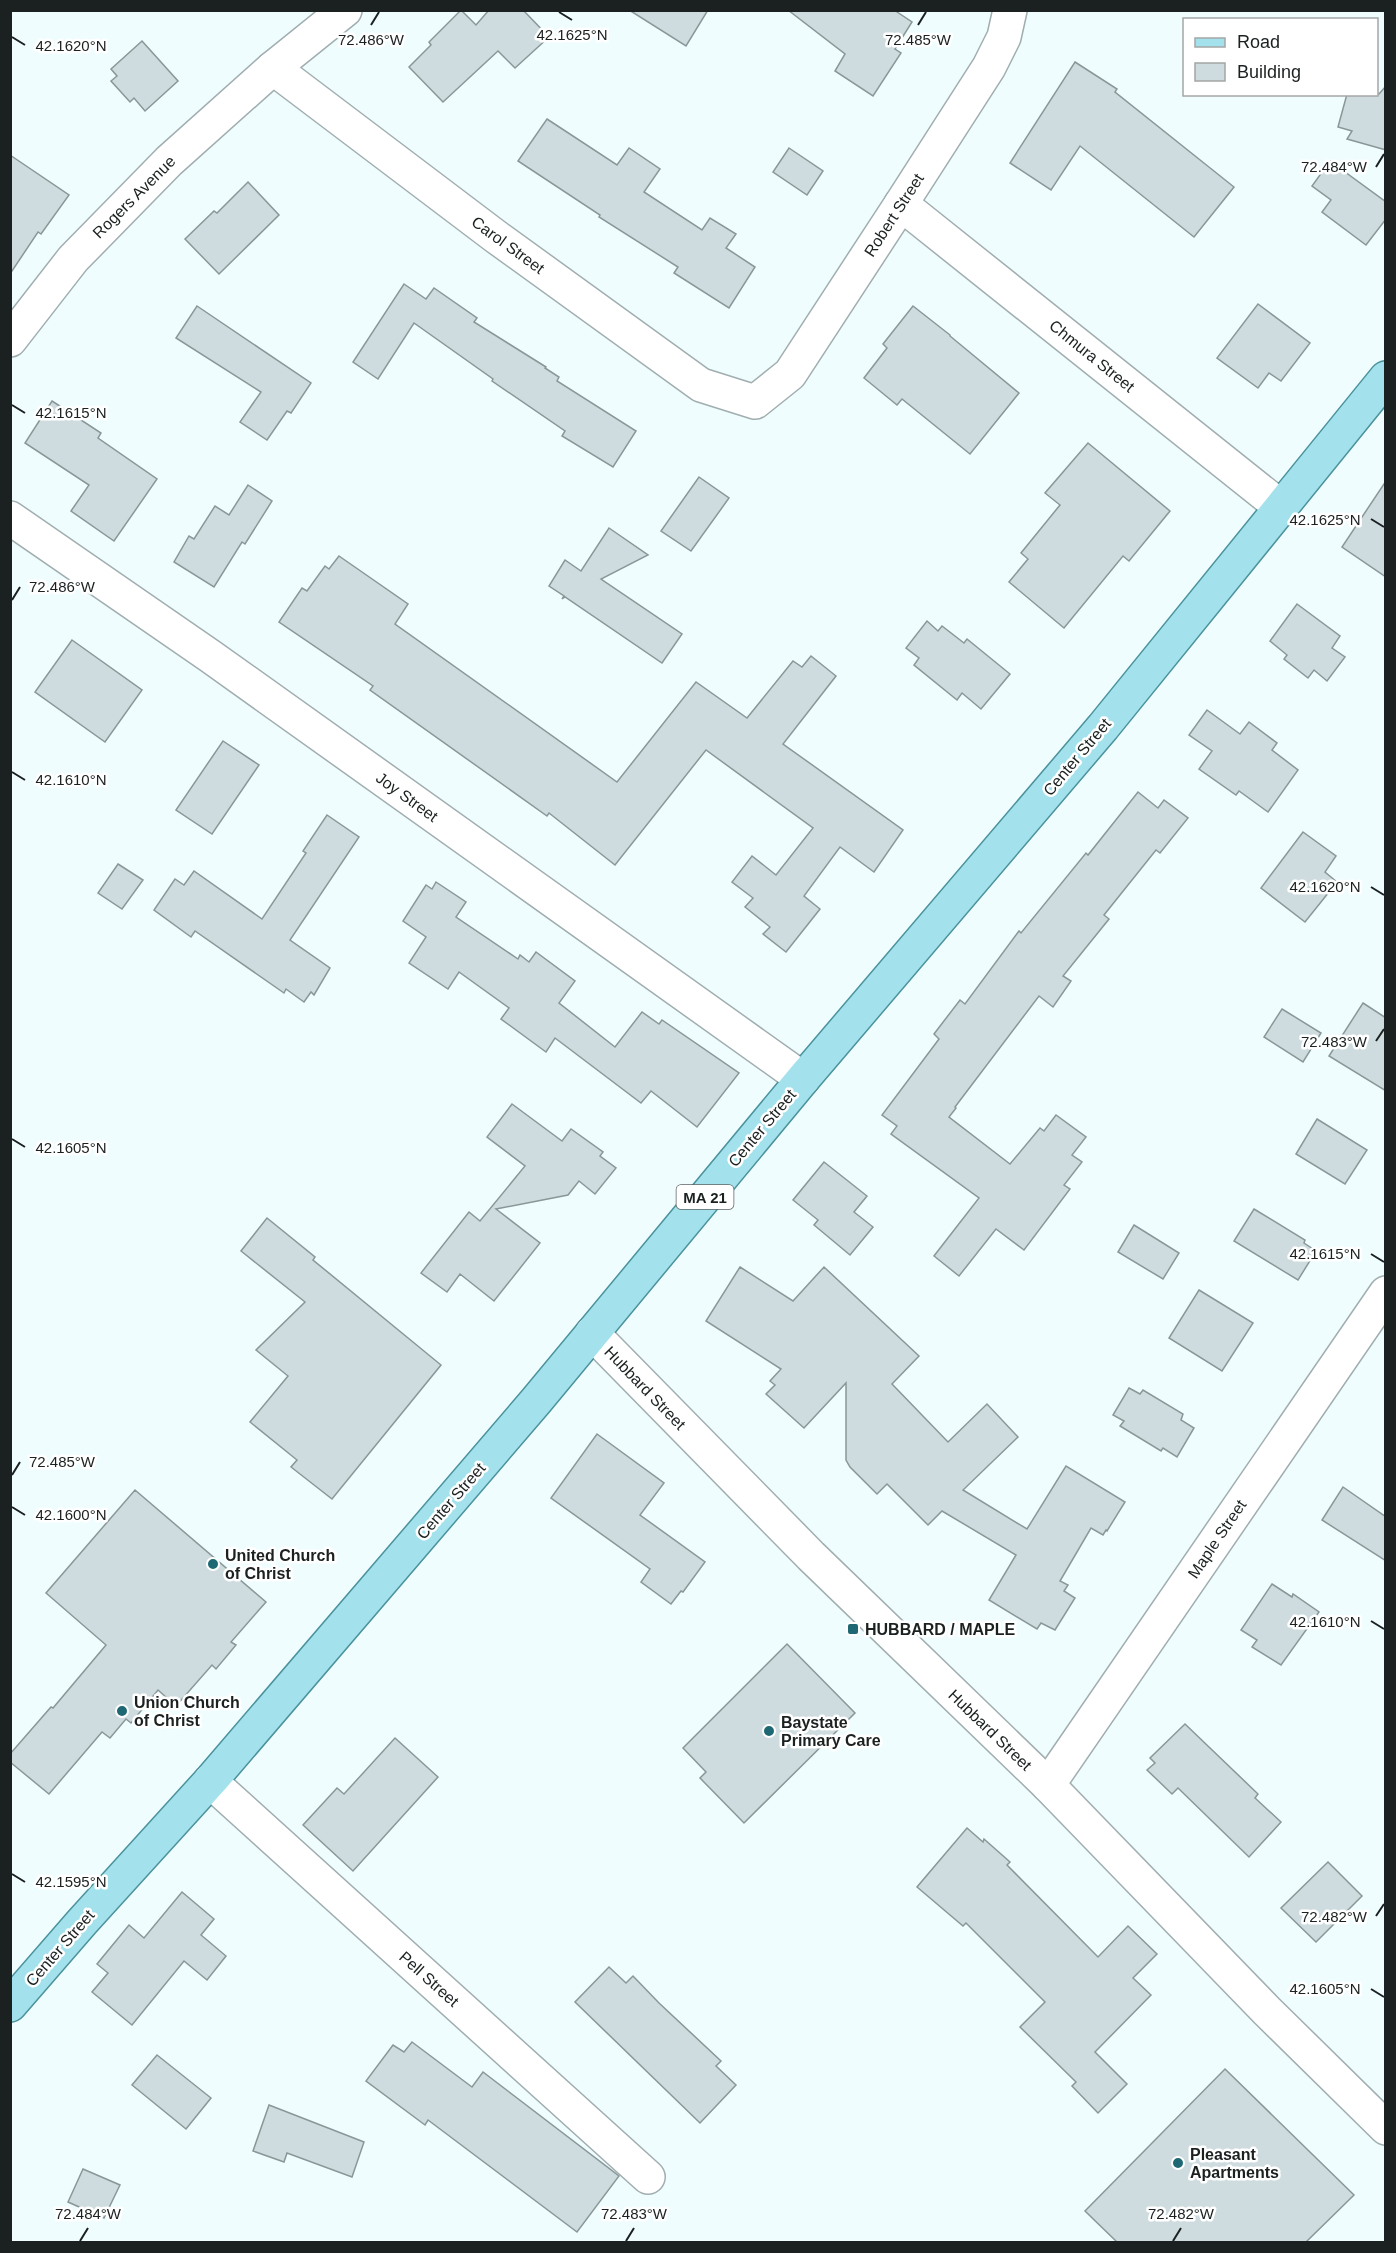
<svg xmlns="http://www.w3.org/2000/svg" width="1396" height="2253" font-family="Arial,sans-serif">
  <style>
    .building { fill: #cfdcdf; stroke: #8a9799; stroke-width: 1.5 }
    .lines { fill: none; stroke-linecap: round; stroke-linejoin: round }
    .minor-casing { stroke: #a1aeb0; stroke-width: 36 }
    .primary-casing { stroke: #4b929c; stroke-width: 36 }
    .minor { stroke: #fff; stroke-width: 33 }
    .primary { stroke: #a3e2ec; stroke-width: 33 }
    .ticks { fill: none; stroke: #1b2021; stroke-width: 2 }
    .poi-dot { fill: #1d6872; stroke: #fff; stroke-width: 2 }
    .labels { text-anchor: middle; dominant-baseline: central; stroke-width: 5; stroke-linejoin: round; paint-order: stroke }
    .shield { fill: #fff; stroke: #5f6364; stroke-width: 1.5 }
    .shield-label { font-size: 15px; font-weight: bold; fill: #1b2021 }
    .street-label { font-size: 16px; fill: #1b2021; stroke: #fff }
    .poi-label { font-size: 16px; font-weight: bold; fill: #1b2021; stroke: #fff; text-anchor: start }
    .ticks-label { font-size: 15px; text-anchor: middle; fill: #1b2021; stroke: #fff; stroke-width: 5; stroke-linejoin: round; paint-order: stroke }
  </style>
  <rect width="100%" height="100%" fill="#effdff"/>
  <!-- building -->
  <g class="building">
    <polygon points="461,10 476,25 489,10 523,10 549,37 515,68 498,51 443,102 409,67 431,45 429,42"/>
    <polygon points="629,10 708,10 686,46"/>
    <polygon points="788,10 894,10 912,22 895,49 901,53 873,96 835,71 845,54"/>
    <polygon points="142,41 178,81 145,111 134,98 130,102 111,81 117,76 111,69"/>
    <polygon points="1075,62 1117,89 1115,92 1234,187 1194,237 1080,146 1051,190 1010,163"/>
    <polygon points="1386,86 1386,150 1347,139 1352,131 1338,127 1347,94 1379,94"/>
    <polygon points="547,119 617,165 629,148 660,169 644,192 702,230 710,218 736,234 726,248 755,267 729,308 674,273 678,267 599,217 600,215 518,161"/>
    <polygon points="789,148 823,171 807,195 773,172"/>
    <polygon points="10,155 69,195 41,234 38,232 10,274"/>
    <polygon points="1330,161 1386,202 1386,219 1366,245 1322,212 1331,200 1312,186"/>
    <polygon points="248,182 279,215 219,274 185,239 214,211 217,213"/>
    <polygon points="404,284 426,299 434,288 477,318 474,322 546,367 545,368 559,377 557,381 636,431 613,467 562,436 565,431 492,381 493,379 414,323 378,379 353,362"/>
    <polygon points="1258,304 1310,343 1281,381 1269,373 1258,388 1217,358"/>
    <polygon points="197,306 311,383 291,413 287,411 267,440 240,422 261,392 176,338"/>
    <polygon points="913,306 950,335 950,336 1019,393 970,454 902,399 897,405 864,378 887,348 883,344"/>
    <polygon points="52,401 101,433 98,438 157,479 114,541 71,511 89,485 25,443"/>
    <polygon points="1088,443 1170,511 1129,561 1123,556 1064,628 1009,582 1028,559 1021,553 1060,505 1045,493"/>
    <polygon points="699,477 729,498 691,551 661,531"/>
    <polygon points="1386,481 1386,577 1342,547"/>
    <polygon points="248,485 272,501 245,544 242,542 214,587 174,562 189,536 194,539 215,506 229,515"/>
    <polygon points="609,528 648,555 601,579 682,634 662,663 565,597 562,599 564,596 549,586 565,560 581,571"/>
    <polygon points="339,556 408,604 395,624 617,782 696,682 747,718 793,661 802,667 811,656 836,676 783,744 903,830 874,872 840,847 804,896 820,909 786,952 763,934 770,927 745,907 753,898 732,882 752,856 776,875 813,828 706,750 615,865 549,813 547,816 370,690 373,686 279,622 302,588 307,591 325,566 329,569"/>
    <polygon points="1297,604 1340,636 1332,648 1345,657 1327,681 1314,670 1308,678 1284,659 1287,655 1270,641"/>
    <polygon points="927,621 938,631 942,626 964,643 967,639 1010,674 981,709 962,693 957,700 914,665 919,658 906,648"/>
    <polygon points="72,640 142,690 105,742 35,692"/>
    <polygon points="1207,710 1240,734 1249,722 1277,743 1272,750 1298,770 1268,812 1239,791 1236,795 1199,769 1212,751 1189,735"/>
    <polygon points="223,741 259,765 212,834 176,810"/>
    <polygon points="1138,792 1158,808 1164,800 1188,818 1160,853 1156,850 1104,915 1109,919 1063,976 1071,981 1053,1007 1039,996 955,1107 956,1108 949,1117 1010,1164 1040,1128 1044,1131 1056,1115 1086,1137 1072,1155 1082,1162 1064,1185 1070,1189 1024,1250 996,1229 959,1276 934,1256 979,1198 891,1134 897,1126 882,1115 939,1039 934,1034 960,1000 965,1004 1019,931 1021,933 1086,853 1088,855"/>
    <polygon points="327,815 359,837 290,940 330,968 314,995 311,992 304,1002 286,989 284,993 195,931 191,937 154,910 175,879 184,885 194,871 262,919 306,853 303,851"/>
    <polygon points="1303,832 1336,856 1325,872 1337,882 1305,922 1261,888"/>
    <polygon points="118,864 143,880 122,909 98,893"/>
    <polygon points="436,882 466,902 456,917 518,959 520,955 529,962 536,952 575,981 559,1003 615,1047 642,1012 659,1024 662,1020 739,1073 697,1127 651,1091 641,1103 555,1038 546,1052 501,1019 509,1008 459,972 448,989 409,963 426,937 403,921 426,885 432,889"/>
    <polygon points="1363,1003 1386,1018 1386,1091 1329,1056"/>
    <polygon points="1282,1009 1321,1033 1303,1062 1264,1037"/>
    <polygon points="512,1104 562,1141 571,1129 603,1152 600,1156 616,1168 595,1194 579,1181 568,1195 496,1209 540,1243 494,1301 460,1274 447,1292 421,1273 469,1212 480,1221 525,1166 487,1137"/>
    <polygon points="1317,1119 1367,1150 1345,1184 1296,1154"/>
    <polygon points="824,1162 867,1196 854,1212 873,1227 850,1255 814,1225 818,1220 793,1200"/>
    <polygon points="1254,1209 1305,1240 1304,1243 1316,1251 1298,1280 1234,1241"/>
    <polygon points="267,1218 315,1257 313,1260 441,1365 332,1499 291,1467 297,1460 250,1422 288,1376 256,1350 305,1302 241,1251"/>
    <polygon points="1134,1225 1179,1253 1163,1279 1118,1252"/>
    <polygon points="740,1267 793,1301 824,1267 919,1356 892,1384 948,1442 987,1404 1018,1437 963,1490 1027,1529 1066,1466 1125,1502 1107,1531 1106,1530 1103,1535 1091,1528 1060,1581 1068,1585 1064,1591 1075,1598 1055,1630 1041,1623 1037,1629 989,1600 1016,1555 942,1511 928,1525 887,1484 877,1494 850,1467 846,1460 846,1383 804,1428 766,1394 775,1385 770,1381 781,1369 706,1321"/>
    <polygon points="1199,1290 1253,1323 1222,1371 1169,1338"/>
    <polygon points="1129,1388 1140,1394 1143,1390 1183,1414 1181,1420 1194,1428 1177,1457 1163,1448 1161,1451 1120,1426 1124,1421 1113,1415"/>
    <polygon points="597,1434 664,1483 640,1515 705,1562 683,1592 681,1591 671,1604 641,1582 650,1569 551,1498"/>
    <polygon points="1343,1487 1386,1517 1386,1561 1322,1520"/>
    <polygon points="135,1490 266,1602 231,1642 236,1645 216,1669 212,1665 176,1706 158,1690 131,1723 126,1719 110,1738 102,1732 49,1794 10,1762 10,1754 51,1707 53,1708 106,1645 46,1593"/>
    <polygon points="1272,1584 1292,1597 1293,1594 1319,1612 1281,1665 1252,1647 1257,1640 1241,1630"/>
    <polygon points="787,1644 855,1713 744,1823 700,1778 706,1772 683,1748"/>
    <polygon points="1185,1724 1258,1794 1255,1798 1281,1822 1249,1857 1178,1788 1172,1794 1147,1770 1155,1763 1150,1758"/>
    <polygon points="395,1738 438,1777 353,1871 303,1825 337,1788 344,1794"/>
    <polygon points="967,1828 983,1842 984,1839 1010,1862 1007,1865 1098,1957 1128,1926 1157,1954 1133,1978 1151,1995 1095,2052 1127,2084 1098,2113 1072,2086 1076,2082 1020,2027 1045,2002 966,1923 963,1926 917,1887"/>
    <polygon points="1328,1862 1362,1896 1316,1942 1281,1908"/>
    <polygon points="182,1892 214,1919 201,1935 226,1956 207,1980 184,1961 132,2025 92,1992 108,1973 97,1964 129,1925 144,1938"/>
    <polygon points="609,1967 626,1983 633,1976 659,2003 721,2061 716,2066 736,2085 700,2123 575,2002"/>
    <polygon points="412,2042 472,2087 483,2072 619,2176 577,2232 428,2120 425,2125 366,2081 393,2045 404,2052"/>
    <polygon points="157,2055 211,2098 186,2129 132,2085"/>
    <polygon points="1225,2069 1354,2195 1306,2242 1117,2242 1085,2211"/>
    <polygon points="269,2105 364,2142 352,2177 287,2153 284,2162 253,2151"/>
    <polygon points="83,2169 120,2185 104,2218 68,2202"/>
  </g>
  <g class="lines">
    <!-- minor casing -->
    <g class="minor-casing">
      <g id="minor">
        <polyline points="273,68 495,236 701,385 755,402 790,374 901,204 989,67 1004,37 1010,10"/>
        <polyline points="901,204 1282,508"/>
        <polyline points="10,340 73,259 169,161 273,68 345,10"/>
        <polyline points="10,518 210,656 803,1079"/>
        <polyline points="592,1333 811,1556 1048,1785 1267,2011 1386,2128"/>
        <polyline points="210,1781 648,2177"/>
        <polyline points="1048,1785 1386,1293"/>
      </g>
    </g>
    <!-- primary casing -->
    <g class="primary-casing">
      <polyline id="primary" points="10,2005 82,1922 212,1779 536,1401 803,1079 1103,727 1386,378"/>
    </g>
    <!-- minor -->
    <use href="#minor" class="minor"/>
    <!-- primary -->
    <use href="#primary" class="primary"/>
  </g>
  <!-- ticks -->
  <path class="ticks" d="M559,12l13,8M371,25l8,-13M918,25l8,-13M12,37l13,8M1376,167l8,-13M12,405l13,8M1371,519l13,8M12,600l8,-13M12,772l13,8M1371,887l13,8M1376,1041l8,-12M12,1139l13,8M1371,1254l13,8M12,1475l8,-13M12,1507l13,8M1371,1621l13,8M12,1874l13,8M1376,1916l8,-12M1371,1989l13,8M80,2241l8,-13M626,2241l8,-13M1173,2241l8,-13"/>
  <!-- markers -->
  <g class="poi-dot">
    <circle cx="213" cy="1564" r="6"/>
    <rect x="847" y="1623" width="12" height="12" rx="3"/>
    <circle cx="122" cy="1711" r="6"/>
    <circle cx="769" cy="1731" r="6"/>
    <circle cx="1178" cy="2163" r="6"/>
  </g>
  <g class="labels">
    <!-- shield labels -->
    <rect class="shield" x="676.5" y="1185" width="57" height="24" rx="4.5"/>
    <g class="shield-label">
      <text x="705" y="1197">MA 21</text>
    </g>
    <!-- street labels -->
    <g class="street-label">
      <text transform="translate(134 197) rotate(-45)">Rogers Avenue</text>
      <text transform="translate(894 215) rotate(-57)">Robert Street</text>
      <text transform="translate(508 245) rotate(36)">Carol Street</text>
      <text transform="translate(1092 356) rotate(39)">Chmura Street</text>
      <text transform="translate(1077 757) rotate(-50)">Center Street</text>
      <text transform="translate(407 797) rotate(36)">Joy Street</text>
      <text transform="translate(762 1128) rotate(-50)">Center Street</text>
      <text transform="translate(645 1388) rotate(46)">Hubbard Street</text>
      <text transform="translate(451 1501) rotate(-49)">Center Street</text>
      <text transform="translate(1217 1539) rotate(-56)">Maple Street</text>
      <text transform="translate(990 1730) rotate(44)">Hubbard Street</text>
      <text transform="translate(60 1948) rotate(-49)">Center Street</text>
      <text transform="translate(429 1979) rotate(42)">Pell Street</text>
    </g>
    <!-- poi labels -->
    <g class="poi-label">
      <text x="225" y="1555">United Church<tspan x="225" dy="18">of Christ</tspan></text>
      <text x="865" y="1629">HUBBARD / MAPLE</text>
      <text x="134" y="1702">Union Church<tspan x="134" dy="18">of Christ</tspan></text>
      <text x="781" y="1722">Baystate<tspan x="781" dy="18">Primary Care</tspan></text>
      <text x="1190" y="2154">Pleasant<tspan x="1190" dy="18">Apartments</tspan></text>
    </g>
  </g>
  <g class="ticks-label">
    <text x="572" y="40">42.1625°N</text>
    <text x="371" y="45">72.486°W</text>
    <text x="918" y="45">72.485°W</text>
    <text x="71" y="51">42.1620°N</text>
    <text x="1334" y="172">72.484°W</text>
    <text x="71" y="418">42.1615°N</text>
    <text x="1325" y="525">42.1625°N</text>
    <text x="62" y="592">72.486°W</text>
    <text x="71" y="785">42.1610°N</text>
    <text x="1325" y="892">42.1620°N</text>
    <text x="1334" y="1047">72.483°W</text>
    <text x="71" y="1153">42.1605°N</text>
    <text x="1325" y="1259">42.1615°N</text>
    <text x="62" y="1467">72.485°W</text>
    <text x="71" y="1520">42.1600°N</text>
    <text x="1325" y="1627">42.1610°N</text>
    <text x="71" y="1887">42.1595°N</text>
    <text x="1334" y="1922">72.482°W</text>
    <text x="1325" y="1994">42.1605°N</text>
    <text x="88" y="2219">72.484°W</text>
    <text x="634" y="2219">72.483°W</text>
    <text x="1181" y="2219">72.482°W</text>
  </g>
  <!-- border -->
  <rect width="1396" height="2253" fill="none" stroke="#1b2021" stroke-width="24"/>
  <!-- legend -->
  <rect x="1183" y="18" width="195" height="78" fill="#ffffff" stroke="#a4a6a6" stroke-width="1.5"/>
  <rect x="1195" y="38" width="30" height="9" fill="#a3e2ec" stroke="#a4a6a6" stroke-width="1.5"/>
  <text x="1237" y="48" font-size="18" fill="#1b2021">Road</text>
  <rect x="1195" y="63" width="30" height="18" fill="#cfdcdf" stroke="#a4a6a6" stroke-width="1.5"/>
  <text x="1237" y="78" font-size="18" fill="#1b2021">Building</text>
</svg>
